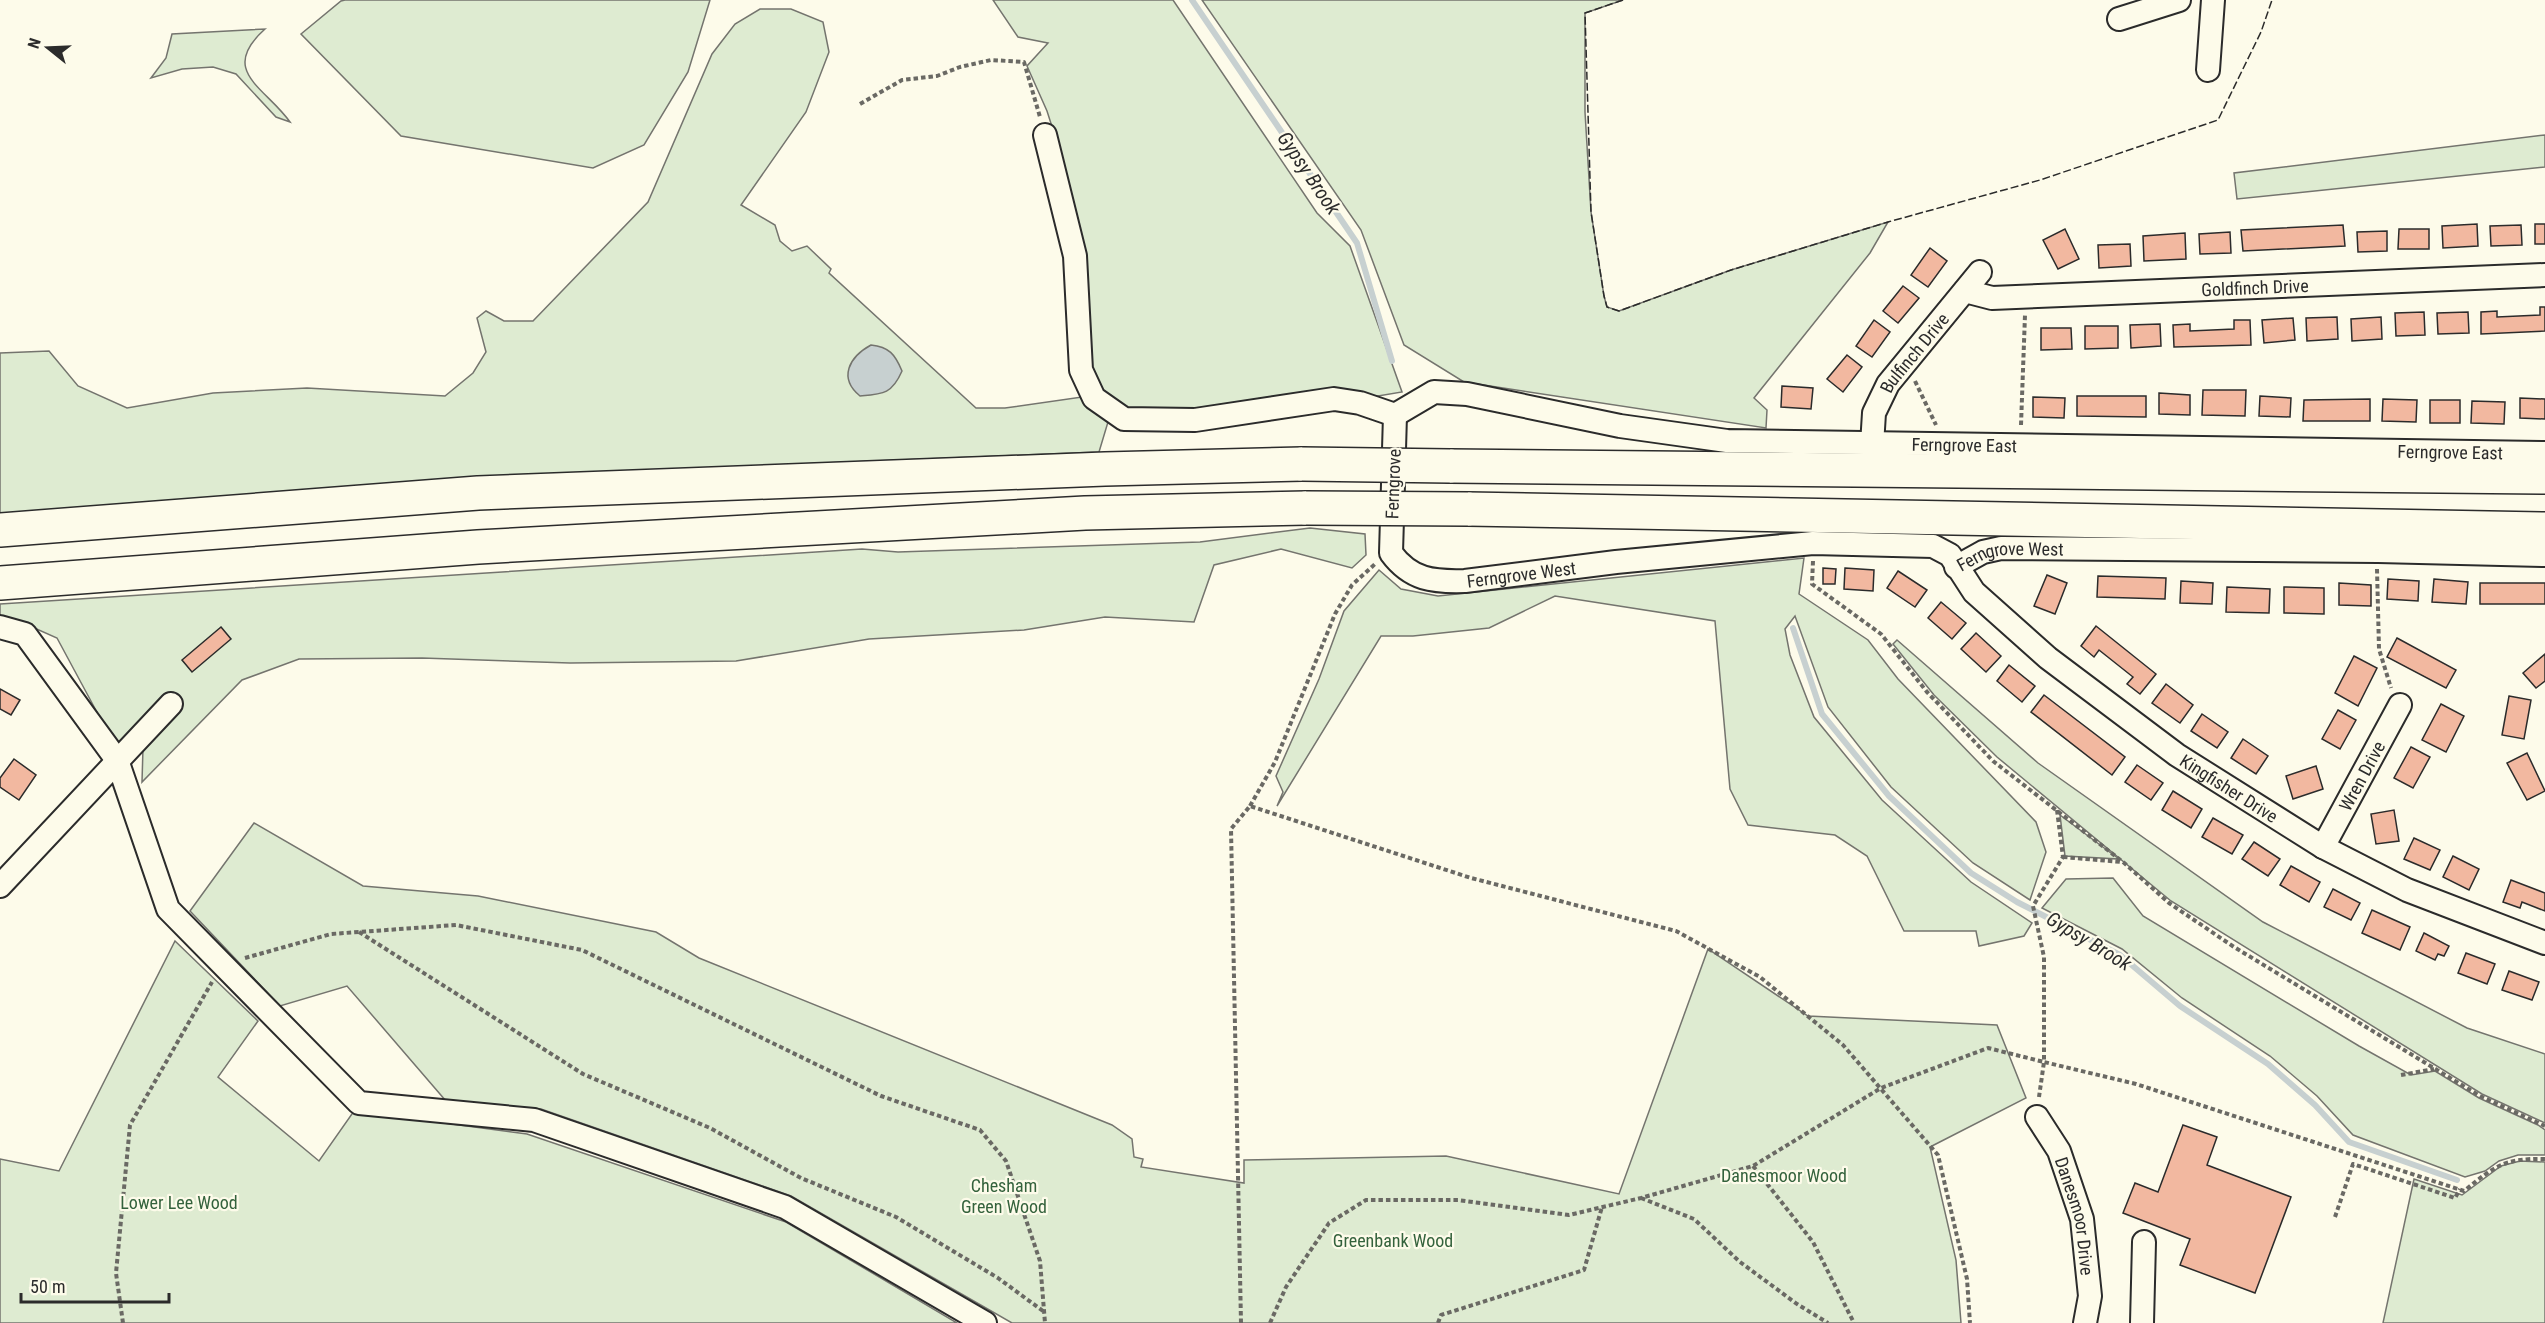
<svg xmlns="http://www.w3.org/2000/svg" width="2545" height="1323" font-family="'Roboto Condensed',sans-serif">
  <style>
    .green { fill: #deebd1; stroke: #74746e; stroke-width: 1.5 }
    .water { fill: #c7d0d0; stroke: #74746e; stroke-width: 1.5 }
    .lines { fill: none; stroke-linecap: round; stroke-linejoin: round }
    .stream { stroke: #c7d0d0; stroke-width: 6 }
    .building { fill: #f2b8a0; stroke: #2b2b2b; stroke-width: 1.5 }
    .minor-casing { stroke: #2b2b2b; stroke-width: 26 }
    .highway-casing { stroke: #2b2b2b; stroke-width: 36 }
    .path { stroke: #6a6964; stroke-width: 4; stroke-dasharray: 4.5 3; stroke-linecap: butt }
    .minor { stroke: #fdfbea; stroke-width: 22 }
    .highway { stroke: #fdfbea; stroke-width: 33 }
    .highway-bridge-casing { stroke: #2b2b2b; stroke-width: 36; stroke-linecap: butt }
    .highway-bridge { stroke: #fdfbea; stroke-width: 33 }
    .fence { stroke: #2b2b2b; stroke-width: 1.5; stroke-dasharray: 8 3; stroke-linecap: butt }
    .labels { text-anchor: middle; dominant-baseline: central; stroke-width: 4.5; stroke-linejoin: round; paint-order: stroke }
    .street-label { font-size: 18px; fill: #2b2b2b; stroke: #fdfbea }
    .park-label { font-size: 18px; fill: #34623c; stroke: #fdfbea }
    .water-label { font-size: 20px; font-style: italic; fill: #2b2b2b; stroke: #fdfbea }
  </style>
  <rect width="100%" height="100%" fill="#fdfbea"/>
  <!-- green -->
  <g class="green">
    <polygon points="345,0 710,0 688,72 644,145 593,168 401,136 301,34 341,1"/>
    <polygon points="993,0 1173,0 1317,213 1350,246 1402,392 1366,398 1131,412 1098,390 1090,357 1061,155 1047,111 1027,66 1048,43 1018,37"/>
    <polygon points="1202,0 1623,0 1585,13 1585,112 1591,212 1604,296 1607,307 1619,311 1731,270 1888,222 1870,253 1754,398 1767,410 1766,428 1464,382 1404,345 1361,230"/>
    <polygon points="760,9 791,9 823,22 829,52 806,112 741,205 775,225 780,241 792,251 807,246 831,269 829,273 976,408 1005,408 1082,397 1108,422 1099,452 604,472 0,514 0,353 49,351 78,386 127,408 213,393 307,388 445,396 473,373 486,352 477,318 486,311 504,321 533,321 648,202 712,54 735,24"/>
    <path d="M265,29c-47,42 0,58 25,93l-14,-5 -40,-43 -23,-7 -31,2 -31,9 15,-20 6,-24z"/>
    <polygon points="2545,135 2545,167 2237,199 2234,173"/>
    <polygon points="1310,528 1365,534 1366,555 1352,568 1281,549 1214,565 1194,622 1105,617 1024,630 869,639 736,661 570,663 422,658 299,659 242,680 142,782 143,748 122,746 113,742 57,638 21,622 0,620 0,604 862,549 898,552 1200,542"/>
    <polygon points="1804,558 1799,594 1868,640 1898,679 2036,822 2046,852 2030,900 1973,863 1891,787 1828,707 1795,616 1785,629 1790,655 1814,717 1882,800 1971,882 2032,923 2024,936 1979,946 1976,931 1904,931 1867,856 1835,835 1748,825 1730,789 1715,621 1555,596 1489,628 1413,636 1381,636 1277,806 1283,792 1276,776 1319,679 1344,611 1379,570 1401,589 1438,596"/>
    <polygon points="1897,640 2038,763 2263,922 2467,1028 2545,1054 2545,1123 2482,1094 2171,901 1997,757 1934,695 1893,644"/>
    <polygon points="2060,815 2119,859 2065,856"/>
    <polygon points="254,823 363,886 478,896 656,932 699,958 1112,1125 1132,1139 1134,1157 1143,1159 1141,1167 1244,1183 1244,1160 1446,1156 1619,1194 1708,949 1808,1016 1997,1025 2026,1098 1930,1147 1956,1260 1961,1323 1012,1323 791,1196 541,1109 446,1101 347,986 280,1006 190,911"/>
    <polygon points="2113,878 2143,916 2359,1046 2411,1075 2435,1071 2479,1098 2538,1125 2545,1130 2545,1155 2518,1155 2499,1161 2485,1171 2465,1177 2353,1135 2317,1096 2270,1056 2182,998 2122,949 2042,908 2066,879"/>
    <polygon points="175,941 258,1021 218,1077 319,1161 354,1111 527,1134 786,1222 957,1323 0,1323 0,1159 59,1171"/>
    <polygon points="2520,1161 2545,1162 2545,1323 2383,1323 2414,1179 2462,1195 2501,1166"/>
  </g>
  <!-- water -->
  <path class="water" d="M871,345c18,2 24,9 31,26 -10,23 -19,23 -42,25 -22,-18 -11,-39 11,-51z"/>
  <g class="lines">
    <!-- stream -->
    <g class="stream">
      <polyline points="1192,0 1357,243 1392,361"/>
      <polyline points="1793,628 1822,714 1889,796 1971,873 2017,902 2120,955 2180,1006 2268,1064 2315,1105 2349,1142 2457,1180"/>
    </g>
  </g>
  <!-- building -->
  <g class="building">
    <polygon points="2477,224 2478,246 2443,248 2442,226"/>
    <rect x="2535" y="224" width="10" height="20"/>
    <polygon points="2343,225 2345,246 2243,251 2241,230"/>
    <polygon points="2521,225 2522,245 2491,246 2490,226"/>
    <polygon points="2065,229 2079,259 2058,269 2043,240"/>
    <polygon points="2399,229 2429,229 2429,249 2398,249"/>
    <polygon points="2387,231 2387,251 2358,252 2357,232"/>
    <polygon points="2230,232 2231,253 2200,254 2199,234"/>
    <polygon points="2185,233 2186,259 2144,261 2143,236"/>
    <polygon points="2130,244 2131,266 2099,268 2098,245"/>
    <polygon points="1930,248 1947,261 1928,287 1911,275"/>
    <polygon points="1903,286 1919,298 1898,323 1883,311"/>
    <polygon points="2540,307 2545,307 2545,331 2481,334 2481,312 2497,311 2497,317 2540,315"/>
    <polygon points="2424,312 2425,335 2396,336 2395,313"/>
    <polygon points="2468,312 2469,333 2438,334 2437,313"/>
    <polygon points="2337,317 2338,339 2307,341 2306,318"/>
    <polygon points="2381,317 2382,339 2352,341 2351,319"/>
    <polygon points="2293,318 2295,340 2264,343 2262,320"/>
    <polygon points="1874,320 1890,332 1872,357 1856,346"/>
    <polygon points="2234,320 2250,320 2251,345 2174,347 2173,325 2190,324 2190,331 2234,329"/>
    <polygon points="2160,324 2161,346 2131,348 2130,325"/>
    <polygon points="2085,326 2118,326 2118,348 2085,349"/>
    <polygon points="2041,328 2071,328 2072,349 2041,350"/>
    <polygon points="1847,355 1862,367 1843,392 1827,379"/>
    <polygon points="1782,386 1813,388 1811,409 1781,407"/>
    <polygon points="2203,390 2246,390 2245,416 2202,415"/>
    <polygon points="2159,393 2190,395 2190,415 2159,414"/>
    <polygon points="2077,396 2146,396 2146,417 2077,416"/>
    <polygon points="2260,396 2291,398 2290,417 2259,416"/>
    <polygon points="2033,397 2065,398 2064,418 2033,417"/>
    <polygon points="2520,398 2545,399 2545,419 2520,418"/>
    <polygon points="2370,399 2370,421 2303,421 2304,400"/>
    <polygon points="2383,399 2417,400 2416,422 2382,421"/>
    <rect x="2430" y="400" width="30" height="23"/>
    <polygon points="2472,401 2505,402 2504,424 2471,423"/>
    <polygon points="1823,568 1836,569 1835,584 1823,584"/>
    <polygon points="1845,568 1874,570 1873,591 1844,589"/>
    <polygon points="1898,571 1927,590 1915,607 1887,588"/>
    <polygon points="2047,575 2067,583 2055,614 2034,606"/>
    <polygon points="2098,576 2166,578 2165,599 2097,597"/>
    <polygon points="2388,579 2419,581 2418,601 2387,599"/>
    <polygon points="2434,579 2468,582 2466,604 2432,602"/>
    <polygon points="2181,581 2213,583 2212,604 2180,603"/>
    <polygon points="2339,583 2371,585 2371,606 2339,605"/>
    <rect x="2480" y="583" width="65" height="21"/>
    <polygon points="2227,587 2270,589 2269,613 2226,612"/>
    <polygon points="2284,587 2324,588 2324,614 2284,613"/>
    <polygon points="1941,602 1966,623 1952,639 1928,618"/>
    <polygon points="2096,626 2156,674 2140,694 2127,684 2133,677 2099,650 2094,657 2081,646"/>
    <polygon points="221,627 231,639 192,672 182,660"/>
    <polygon points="1976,633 2001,656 1986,672 1961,649"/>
    <polygon points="2397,638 2456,670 2446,688 2387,657"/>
    <polygon points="2545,654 2545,681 2536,688 2523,673"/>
    <polygon points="2354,656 2377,668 2358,706 2335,693"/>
    <polygon points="2009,665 2035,686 2022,702 1997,681"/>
    <polygon points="2166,684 2193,705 2180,723 2152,703"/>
    <polygon points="0,689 20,700 11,715 0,709"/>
    <polygon points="2044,695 2125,757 2112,775 2031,712"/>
    <polygon points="2509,696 2531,700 2524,739 2502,735"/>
    <polygon points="2441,704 2464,716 2446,752 2422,740"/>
    <polygon points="2338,710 2356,720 2340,749 2322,739"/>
    <polygon points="2202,714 2228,732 2217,748 2191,731"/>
    <polygon points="2243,739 2268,756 2256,774 2231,758"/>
    <polygon points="2411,747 2430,757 2413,788 2394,778"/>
    <polygon points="2527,753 2545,791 2527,800 2507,763"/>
    <polygon points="14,759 36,775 19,800 0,787 0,778"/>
    <polygon points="2137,765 2163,783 2151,800 2125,782"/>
    <polygon points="2316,766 2323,789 2293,799 2286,776"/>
    <polygon points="2173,791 2202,809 2191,828 2162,810"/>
    <polygon points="2394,810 2399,841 2376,844 2371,814"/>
    <polygon points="2213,818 2243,835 2232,854 2202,837"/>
    <polygon points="2414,838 2440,850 2430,870 2404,859"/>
    <polygon points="2254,842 2280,859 2268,876 2242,859"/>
    <polygon points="2453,856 2479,869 2469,890 2443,877"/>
    <polygon points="2291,866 2320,882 2309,902 2280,885"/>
    <polygon points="2511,880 2545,893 2545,911 2522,902 2520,908 2503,902"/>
    <polygon points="2333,889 2360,903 2351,920 2324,907"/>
    <polygon points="2372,910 2410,927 2400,950 2362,933"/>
    <polygon points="2424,933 2449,946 2444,956 2438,954 2435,960 2416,951"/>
    <polygon points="2466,953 2495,964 2487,984 2458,973"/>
    <polygon points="2509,971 2539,982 2532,1000 2502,990"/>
    <polygon points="2183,1125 2217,1137 2207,1165 2291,1197 2255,1293 2180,1265 2190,1239 2123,1213 2135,1183 2158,1192"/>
  </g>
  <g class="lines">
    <!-- minor casing -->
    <g class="minor-casing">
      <g id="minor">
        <polyline points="2119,19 2179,0"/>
        <polyline points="2208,70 2213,0"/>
        <polyline points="1045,135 1075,256 1081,370 1094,398 1124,419 1195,420 1334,399 1360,403 1395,415"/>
        <path id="s1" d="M1965,291l27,7 553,-23"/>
        <path id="s2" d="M1395,415l-4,138c20,27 42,29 74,28l151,-19 197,-19 120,3 17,9 24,37 74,66 129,97 146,92 84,43 138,53"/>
        <path id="s3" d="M1395,415l39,-23 33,2 153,32 107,15 818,12"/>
        <path id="s4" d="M1872,445l2,-32 14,-29 92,-112"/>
        <path id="s5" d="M1956,567l27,-15 18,-4 377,3 167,4"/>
        <polyline points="0,627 25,634 117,760 168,909 359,1103 534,1120 785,1207 985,1323"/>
        <path id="s6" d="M2323,847l77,-142"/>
        <polyline points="0,886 171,704"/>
        <path id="s7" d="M2037,1117l22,34 23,68 8,77 -5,27"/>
        <polyline points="2142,1323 2144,1242"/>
      </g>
    </g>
    <!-- highway casing -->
    <g class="highway-casing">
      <g id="highway">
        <polyline points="1450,466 2545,477"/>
        <polyline points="1468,509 2545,529"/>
        <polyline points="0,530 478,493 1105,469 1302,464"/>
        <polyline points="0,583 478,547 1085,513 1306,508"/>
      </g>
    </g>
    <!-- path -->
    <g class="path">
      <polyline points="860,104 902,80 937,76 960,67 991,60 1024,62 1040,117"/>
      <polyline points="1915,381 1936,425"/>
      <polyline points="2021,425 2025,315"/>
      <polyline points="1813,561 1812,584 1881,634 1927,692 1993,761 2123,862 2169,903 2234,947 2480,1096 2545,1126"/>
      <polyline points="2377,569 2379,649 2391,688"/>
      <polyline points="1250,806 1275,762 1335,614 1352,585 1375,564"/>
      <path d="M2057,810l6,47 -30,49 11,51v105l92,22 328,107c31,-25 40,-33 81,-32"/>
      <polyline points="2063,857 2122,862"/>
      <polyline points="359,932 583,1074 710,1128 801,1178 896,1217 998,1278 1043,1311"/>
      <polyline points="245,958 331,934 456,925 582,950 881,1096 980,1130 1006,1161 1040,1261 1045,1323"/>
      <polyline points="2401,1075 2434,1069"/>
      <polyline points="1753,1166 1813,1242 1854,1323"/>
      <polyline points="1641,1198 1694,1219 1740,1262 1797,1304 1828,1323"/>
      <polyline points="2335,1217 2353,1164 2455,1198 2460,1189"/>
      <polyline points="123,1323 116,1273 130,1125 212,982"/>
      <polyline points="1241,1323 1231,829 1250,806 1471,878 1676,931 1760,977 1843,1045 1938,1155 1967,1279 1970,1323"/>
      <polyline points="1270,1323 1286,1287 1329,1223 1366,1200 1458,1200 1569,1215 1641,1198 1753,1166 1881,1088 1988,1048 2044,1062 2039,1097"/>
      <polyline points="1438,1323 1441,1315 1584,1270 1602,1207"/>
    </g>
    <!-- minor -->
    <use href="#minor" class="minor"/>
    <!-- highway -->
    <use href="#highway" class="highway"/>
    <!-- highway-bridge casing -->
    <g class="highway-bridge-casing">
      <g id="highway-bridge">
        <polyline points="1302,464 1450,466"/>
        <polyline points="1306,508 1468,509"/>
      </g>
    </g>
    <!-- highway-bridge -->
    <use href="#highway-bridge" class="highway-bridge"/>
    <!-- fence -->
    <polyline class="fence" points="1623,0 1585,13 1591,212 1604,296 1607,307 1619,311 1731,270 1888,222 2040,180 2218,120 2261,32 2272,0"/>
  </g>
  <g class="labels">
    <!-- street labels -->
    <g class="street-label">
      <text stroke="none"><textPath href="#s1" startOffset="291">Goldfinch Drive</textPath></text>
      <text stroke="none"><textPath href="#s4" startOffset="105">Bulfinch Drive</textPath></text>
      <text stroke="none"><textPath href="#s3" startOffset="580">Ferngrove East</textPath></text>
      <text stroke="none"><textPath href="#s3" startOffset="1066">Ferngrove East</textPath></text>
      <text transform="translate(1393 484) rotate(-88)">Ferngrove</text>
      <text stroke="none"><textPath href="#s5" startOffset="57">Ferngrove West</textPath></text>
      <text stroke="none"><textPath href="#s2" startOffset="278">Ferngrove West</textPath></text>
      <text stroke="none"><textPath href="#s6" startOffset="81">Wren Drive</textPath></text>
      <text stroke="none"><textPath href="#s2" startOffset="1077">Kingfisher Drive</textPath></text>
      <text stroke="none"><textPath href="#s7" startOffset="108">Danesmoor Drive</textPath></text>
    </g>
    <!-- park labels -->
    <g class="park-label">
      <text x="1784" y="1175">Danesmoor Wood</text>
      <text x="1004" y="1185">Chesham<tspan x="1004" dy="21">Green Wood</tspan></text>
      <text x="179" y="1202">Lower Lee Wood</text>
      <text x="1393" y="1240">Greenbank Wood</text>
    </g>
    <!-- water labels -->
    <g class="water-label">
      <text transform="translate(1309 173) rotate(56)">Gypsy Brook</text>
      <text transform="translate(2089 941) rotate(31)">Gypsy Brook</text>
    </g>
  </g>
  <!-- north arrow -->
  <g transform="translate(48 48) rotate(288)" stroke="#fdfbea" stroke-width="4.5" paint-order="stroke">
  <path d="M0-4.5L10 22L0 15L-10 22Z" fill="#2b2b2b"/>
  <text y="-9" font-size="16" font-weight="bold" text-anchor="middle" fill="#2b2b2b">N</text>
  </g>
  <!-- scale -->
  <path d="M21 1293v9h148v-9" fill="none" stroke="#2b2b2b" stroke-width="3"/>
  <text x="30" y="1293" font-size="18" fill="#2b2b2b" stroke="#fdfbea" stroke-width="4.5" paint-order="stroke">50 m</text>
</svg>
